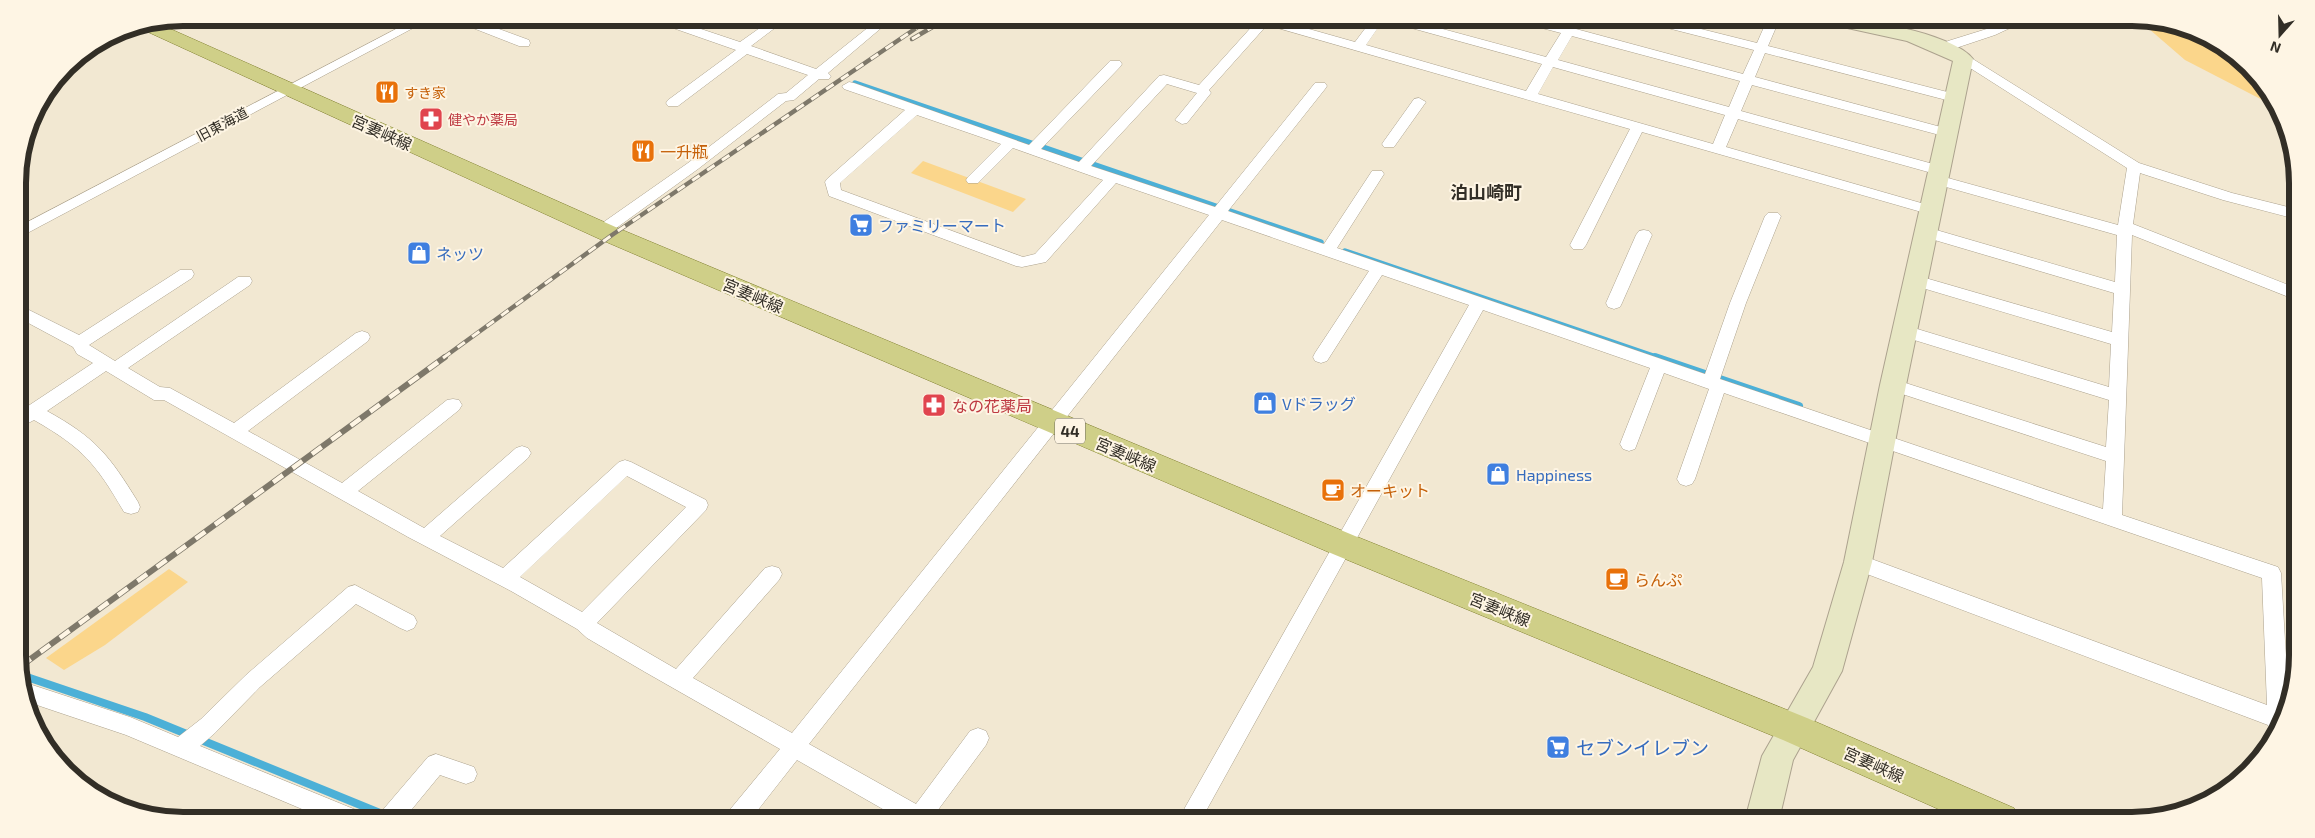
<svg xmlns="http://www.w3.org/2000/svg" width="2315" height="838" font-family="'Exo 2','Noto Sans JP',sans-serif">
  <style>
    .green { fill: #fbd68b }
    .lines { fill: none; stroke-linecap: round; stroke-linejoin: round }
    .stream-far1 { stroke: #4cb0d7; stroke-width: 5.5 }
    .stream { stroke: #4cb0d7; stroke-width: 8 }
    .street-casing { stroke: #aca28e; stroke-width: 1 }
    .secondary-casing { stroke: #aca28e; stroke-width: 2 }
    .primary-casing { stroke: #838232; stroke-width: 1 }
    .street { fill: #fff; fill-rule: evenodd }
    .secondary { fill: #e7e7c4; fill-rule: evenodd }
    .primary { fill: #cfcf88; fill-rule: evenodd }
    .rail-far1-casing { stroke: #7e786a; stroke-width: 4.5 }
    .rail-casing { stroke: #7e786a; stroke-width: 6 }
    .rail-far1 { stroke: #fef5e4; stroke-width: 3; stroke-dasharray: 9; stroke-linecap: butt }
    .rail { stroke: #fef5e4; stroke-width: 4.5; stroke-dasharray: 12; stroke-linecap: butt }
    .labels { text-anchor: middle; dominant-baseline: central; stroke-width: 4; stroke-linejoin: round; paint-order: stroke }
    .far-food-label { font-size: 14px; fill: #c56008; stroke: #fef5e4; text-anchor: start }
    .far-health-label { font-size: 14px; fill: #be3a42; stroke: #fef5e4; text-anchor: start }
    .far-street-label { font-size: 14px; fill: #322e26; stroke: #fef5e4 }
    .shield { fill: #fef5e4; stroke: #6f6a5f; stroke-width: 1 }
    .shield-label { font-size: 15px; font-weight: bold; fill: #322e26 }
    .street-label { font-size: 16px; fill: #322e26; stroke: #fef5e4 }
    .food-label { font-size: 16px; fill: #c56008; stroke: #fef5e4; text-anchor: start }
    .shop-label { font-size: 16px; fill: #366cbe; stroke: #fef5e4; text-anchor: start }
    .health-label { font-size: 16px; fill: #be3a42; stroke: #fef5e4; text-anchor: start }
    .neighbourhood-label { font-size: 18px; font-weight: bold; fill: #322e26; stroke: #fef5e4 }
    .near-shop-label { font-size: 19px; fill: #366cbe; stroke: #fef5e4; text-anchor: start }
    .rim { fill: none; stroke: #322e26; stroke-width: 6 }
  </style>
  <rect width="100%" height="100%" fill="#f2e8d2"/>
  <!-- green -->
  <g class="green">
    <polygon points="2149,20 2185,26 2257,74 2278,108 2185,60 2141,22"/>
    <polygon points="923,161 1026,199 1013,212 911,173"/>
    <polygon points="169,569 188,582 105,645 64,670 46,658"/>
  </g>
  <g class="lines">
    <!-- stream-far1 -->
    <g class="stream-far1">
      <polyline points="855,83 1321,242"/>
      <polyline points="1345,251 1659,358"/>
    </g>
    <!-- stream -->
    <g class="stream">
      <polyline points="1655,357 1799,406"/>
      <polyline points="21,675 145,717 397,820"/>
    </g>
    <!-- street casing -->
    <g class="street-casing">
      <g id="street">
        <polygon points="417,18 432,18 18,238 18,227"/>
        <polygon points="453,18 469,18 529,40 530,43 529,46 519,46 455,21"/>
        <polygon points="651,18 668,18 740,42 774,18 788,18 751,46 816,69 880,18 893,18 828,73 831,76 829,79 819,79 794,100 786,101 698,169 608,234 598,234 595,230 598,226 688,163 778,94 786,93 808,75 747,54 678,106 668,106 666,103 668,100 736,50 653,21"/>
        <path d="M1250,18h20l85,24 18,-24h29l144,39 15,-24 -46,-12 -2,-3h19l33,9 6,-9h12l-7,11 167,45 11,-24 -114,-29 -2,-3h19l100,25 11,-25h12l-12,28 191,49 2,3 -7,4 -189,-49 -10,24 197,53 2,3 -7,4 -195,-52 -11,26 203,56 2,3 -7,5 -201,-56 -12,28 209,60 2,3 -2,3h-10l-283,-81 -56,113 -3,4h-10l-3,-4 60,-116 -363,-104 -58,65 2,3 -24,30 -5,1 -7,-4 22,-27 -30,-9 -76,82 124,41 100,-124h10l2,3 -2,3 -97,122 96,33 48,-73h10l2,3 -47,74 368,126 25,-71 35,-87 3,-3h10l3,3 -35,87 -26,76 383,130 3,-48 -219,-72 -3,-4 3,-4 6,-2 213,68 3,-47 -211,-65 -2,-4 2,-4 6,-2 205,62 2,-43 -202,-60 -2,-4 2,-4 6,-1 197,57 2,-39 -193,-57 -3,-4 3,-4 5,-1 189,55 2,-47 -185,-52 -2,-3 2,-3 5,-2 181,50 9,-57 -171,-109 7,-4 5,1 171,107 93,30 64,16v10l-73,-19 -83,-27 -7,51 163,64v12l-164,-65 -10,280 156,52 3,6 8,135 -14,27 -3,-1 -4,-9 -417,-157 -3,-6 3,-6 7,-2 409,151 -5,-127 -538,-185 -29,86 -3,5 -6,2 -6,-2 -3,-5 32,-90 -45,-16 -29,76 -6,2 -6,-2 -3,-5 30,-76 -167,-58 -282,510h-23l291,-515 -87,-30 -55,86 -6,2 -6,-2 -2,-4 2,-4 54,-82 -147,-51 -413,524 107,60 54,-73 8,-3 8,3 3,7 -3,7 -54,73 1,2h-31l-105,-60 -47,60h-25l3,-8 52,-63 -135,-77 -58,-34 -10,-9 -66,-38 -103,-54 -244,-137h-10l-48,-29 -59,40c49,27 62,44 91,91l2,5 -2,5 -7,2 -7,-2c-28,-48 -41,-64 -90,-92l-15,8v-16l74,-49 -16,-9 -4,-7 -54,-29v-13l60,30 101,-65h12l2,4 -2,4 -103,67 26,16 123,-84h12l2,4 -2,4 -122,83 32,19 10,1 64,35 122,-90 6,-2 6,2 2,4 -2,4 -120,90 94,52 105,-83 6,-1 6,1 3,5 -3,5 -101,81 66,37 92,-80 6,-2 6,2 3,5 -3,5 -88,78 63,32 116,-106 6,-2 6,2 75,38 2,5 -2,5 -109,113 79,46 89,-101 7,-2 7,2 3,6 -3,6 -86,98 99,55 417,-518 -93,-32 -70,79 -24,5 -6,-1 -187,-70 -4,-14 2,-3 78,-69 -61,-21 -2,-3 7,-4 5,1 175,62 81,-84h10l2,3 -2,3 -79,82 38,13 80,-86 5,-1 35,10 57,-63zM1384,19l2,2 156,43 -16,27 -160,-46zM1572,36l168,45 -11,26 -171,-47zM1553,67l172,48 -12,29 -175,-50zM917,115l84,29 -33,33 -2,3 2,3h10l35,-35 90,32 -68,74 -12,3 -182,-67 -1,-7zM627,476l59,31 -104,105 -62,-35z"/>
        <polygon points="2000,18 2013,18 2010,28 1995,35 1950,50 1945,51 1938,47 1948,41 1993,27 1998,24 1997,21"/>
        <polygon points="1419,98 1426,102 1394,147 1384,147 1382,144 1384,141 1414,99"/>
        <polygon points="1644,230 1649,231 1652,235 1622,303 1620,307 1614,309 1608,307 1606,303 1636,235 1639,231"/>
        <polygon points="355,585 414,616 417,622 414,628 407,631 400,628 356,604 260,687 215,733 200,746 361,812 364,820 328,820 126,735 28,702 21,683 23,682 130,717 178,737 201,719 246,675 348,587"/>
        <polygon points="436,754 474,767 477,774 474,781 466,784 440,775 403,820 378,820 381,812 428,757"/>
      </g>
    </g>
    <!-- secondary casing -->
    <g class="secondary-casing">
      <path id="secondary" d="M1817,18c31,-4 138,15 156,41l-67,326 -34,177 -30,109 -49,89 -14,60h-34l17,-64 51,-89 31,-105 36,-177 73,-324 -46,-20 -87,-19z"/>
    </g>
    <!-- primary casing -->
    <g class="primary-casing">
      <polygon id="primary" points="157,23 620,229 1355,536 1807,718 2014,808 2020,820 1963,820 1783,740 1333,554 604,241 137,27"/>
    </g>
    <!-- street -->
    <use href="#street" class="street"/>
    <!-- secondary -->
    <use href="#secondary" class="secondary"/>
    <!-- primary -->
    <use href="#primary" class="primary"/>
    <!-- rail-far1 casing -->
    <g class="rail-far1-casing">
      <g id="rail-far1">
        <polyline points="912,39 948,18"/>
        <polyline points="443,358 612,235 931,18"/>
      </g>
    </g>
    <!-- rail casing -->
    <g class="rail-casing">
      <polyline id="rail" points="21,666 445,357"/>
    </g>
    <!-- rail-far1 -->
    <use href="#rail-far1" class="rail-far1"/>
    <!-- rail -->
    <use href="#rail" class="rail"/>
  </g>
  <!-- icons -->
  <defs>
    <g id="restaurant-square" transform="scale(1.25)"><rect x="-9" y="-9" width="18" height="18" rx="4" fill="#e8710a" stroke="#fef5e4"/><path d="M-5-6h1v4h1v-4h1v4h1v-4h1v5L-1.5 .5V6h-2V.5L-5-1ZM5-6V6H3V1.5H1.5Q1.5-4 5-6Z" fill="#fff"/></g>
    <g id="pharmacy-square" transform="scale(1.25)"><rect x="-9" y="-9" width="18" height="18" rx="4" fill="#e0444e" stroke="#fef5e4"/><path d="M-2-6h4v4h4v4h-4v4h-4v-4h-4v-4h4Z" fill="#fff"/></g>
    <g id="supermarket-square" transform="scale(1.25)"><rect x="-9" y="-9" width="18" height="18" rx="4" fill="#3f7fe0" stroke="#fef5e4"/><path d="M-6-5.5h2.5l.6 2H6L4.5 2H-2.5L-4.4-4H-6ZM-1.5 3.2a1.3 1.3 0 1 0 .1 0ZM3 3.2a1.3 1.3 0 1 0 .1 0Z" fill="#fff"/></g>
    <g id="shop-square" transform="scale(1.25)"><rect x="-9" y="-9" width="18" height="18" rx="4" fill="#3f7fe0" stroke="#fef5e4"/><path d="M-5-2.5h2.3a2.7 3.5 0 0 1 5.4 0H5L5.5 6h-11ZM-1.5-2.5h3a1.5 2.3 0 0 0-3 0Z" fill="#fff"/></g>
    <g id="cafe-square" transform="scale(1.25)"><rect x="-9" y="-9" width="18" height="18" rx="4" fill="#e8710a" stroke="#fef5e4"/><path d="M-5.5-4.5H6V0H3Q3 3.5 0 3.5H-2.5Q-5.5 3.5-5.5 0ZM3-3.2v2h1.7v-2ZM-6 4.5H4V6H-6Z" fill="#fff"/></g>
  </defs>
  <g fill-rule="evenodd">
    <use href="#restaurant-square" x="387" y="92"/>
    <use href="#pharmacy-square" x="431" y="119"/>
    <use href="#restaurant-square" x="643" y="151"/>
    <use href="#supermarket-square" x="861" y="225"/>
    <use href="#shop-square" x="419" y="253"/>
    <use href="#shop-square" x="1265" y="403"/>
    <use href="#pharmacy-square" x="934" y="405"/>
    <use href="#shop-square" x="1498" y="474"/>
    <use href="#cafe-square" x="1333" y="490"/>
    <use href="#cafe-square" x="1617" y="579"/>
    <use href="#supermarket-square" x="1558" y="747"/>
  </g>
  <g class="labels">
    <!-- far-food labels -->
    <g class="far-food-label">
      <text x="404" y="92">すき家</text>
    </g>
    <!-- far-health labels -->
    <g class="far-health-label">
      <text x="448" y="119">健やか薬局</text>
    </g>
    <!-- far-street labels -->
    <g class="far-street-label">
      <text transform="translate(222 124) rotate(-28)">旧東海道</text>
    </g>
    <!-- shield labels -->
    <rect class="shield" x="1055" y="418.5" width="30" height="25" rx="4"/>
    <g class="shield-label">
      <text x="1070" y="431">44</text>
    </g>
    <!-- street labels -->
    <g class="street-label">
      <text transform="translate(382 132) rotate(24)">宮妻峡線</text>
      <text transform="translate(753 295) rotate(23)">宮妻峡線</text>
      <text transform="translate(1126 454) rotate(23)">宮妻峡線</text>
      <text transform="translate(1500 609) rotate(22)">宮妻峡線</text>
      <text transform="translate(1874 764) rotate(24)">宮妻峡線</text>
    </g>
    <!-- food labels -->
    <g class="food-label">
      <text x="660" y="151">一升瓶</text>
      <text x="1350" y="490">オーキット</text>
      <text x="1634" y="579">らんぷ</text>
    </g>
    <!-- shop labels -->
    <g class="shop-label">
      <text x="878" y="225">ファミリーマート</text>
      <text x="436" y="253">ネッツ</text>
      <text x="1282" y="403">Vドラッグ</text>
      <text x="1516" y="474">Happiness</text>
    </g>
    <!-- health labels -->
    <g class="health-label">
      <text x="952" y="405">なの花薬局</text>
    </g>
    <!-- neighbourhood labels -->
    <g class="neighbourhood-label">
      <text x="1486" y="192">泊山崎町</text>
    </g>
    <!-- near-shop labels -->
    <g class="near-shop-label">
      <text x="1576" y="747">セブンイレブン</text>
    </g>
  </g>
  <!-- crop -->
  <path d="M0 0H2315V838H0ZM183 26H2132A157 157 0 0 1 2289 183V655A157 157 0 0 1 2132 812H183A157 157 0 0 1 26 655V183A157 157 0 0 1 183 26Z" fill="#fef5e4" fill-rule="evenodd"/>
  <path class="rim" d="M183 26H2132A157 157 0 0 1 2289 183V655A157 157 0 0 1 2132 812H183A157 157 0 0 1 26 655V183A157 157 0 0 1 183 26Z"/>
  <!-- north arrow -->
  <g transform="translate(2280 35) rotate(200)" stroke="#fef5e4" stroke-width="4" paint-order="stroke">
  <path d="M0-4L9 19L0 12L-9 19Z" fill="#322e26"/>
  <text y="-8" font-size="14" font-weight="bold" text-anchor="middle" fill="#322e26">N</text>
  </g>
</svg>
